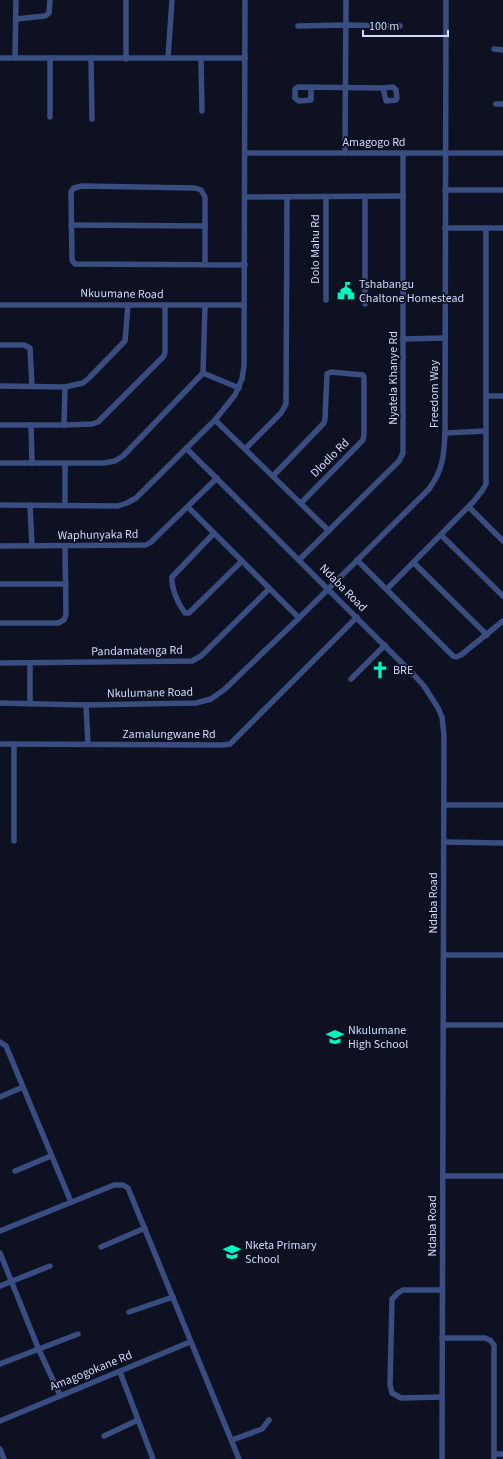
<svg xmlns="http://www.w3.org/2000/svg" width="503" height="1459" font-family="'Source Sans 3',sans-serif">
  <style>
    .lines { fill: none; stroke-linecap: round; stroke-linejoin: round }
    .street { stroke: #3a4d80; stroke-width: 5.5 }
    .labels { text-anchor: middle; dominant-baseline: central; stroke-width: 3.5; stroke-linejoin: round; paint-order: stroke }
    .street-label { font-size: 12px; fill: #d0d9fe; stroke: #0e1122 }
    .poi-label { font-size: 12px; fill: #d0d9fe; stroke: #0e1122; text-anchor: start }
  </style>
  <rect width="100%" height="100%" fill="#0e1122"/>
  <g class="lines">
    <!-- street -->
    <g class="street">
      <polyline points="126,0 126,59"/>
      <polyline points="16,19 45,16 49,13 50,0"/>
      <polyline points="298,26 345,25 400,26"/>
      <polyline points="494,49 503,50"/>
      <polyline points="0,58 245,58"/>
      <polyline points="15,58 16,0"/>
      <polyline points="91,58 92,119"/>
      <polyline points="168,58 172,0"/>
      <polyline points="201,59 202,111"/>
      <polyline points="311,88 311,100 299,101 295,98 295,89 298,87 383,88 393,87 396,90 397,98 396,100 386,101 383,88"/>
      <polyline points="496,104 503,104"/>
      <polyline points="50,117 50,58"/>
      <polyline points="245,153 503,153"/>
      <polyline points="345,153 346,0"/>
      <polyline points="445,190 503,190"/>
      <polyline points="245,197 403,196"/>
      <polyline points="326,197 326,300"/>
      <polyline points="365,197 365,304"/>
      <polyline points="71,225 205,226"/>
      <polyline points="445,228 503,228"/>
      <polyline points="205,265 205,197 201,190 195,188 82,186 74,188 71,192 72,260 75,264 245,265"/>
      <polyline points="0,305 244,305"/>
      <polyline points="403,339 445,338"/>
      <polyline points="0,345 24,345 30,348 32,386"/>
      <polyline points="203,373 239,388"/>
      <polyline points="0,386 65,387 83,383 89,378 125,341 128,305"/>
      <polyline points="486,396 503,396"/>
      <polyline points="215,420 329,531"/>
      <polyline points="0,425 64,425 92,424 98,422 164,356 165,352 165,306"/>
      <polyline points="31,425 32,463"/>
      <polyline points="64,425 65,387"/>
      <polyline points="445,433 485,431"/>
      <polyline points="187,449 413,674 424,686 438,708 442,717 444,735 442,1459"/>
      <polyline points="245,449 281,413 286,404 287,197"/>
      <polyline points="0,463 104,463 115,461 123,456 203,373 205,306"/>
      <polyline points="65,464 65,505"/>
      <polyline points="273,476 324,423 325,419 327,374 331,372 363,375 364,377 364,435 363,440 301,503"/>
      <polyline points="0,505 118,506 127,503 136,498 215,420 235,395 242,379 244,366 245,0"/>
      <polyline points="30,505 32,546"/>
      <polyline points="188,507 299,618"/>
      <polyline points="469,507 503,541"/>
      <path d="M214,533l-42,44c-1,11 6,27 13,36h4l53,-52"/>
      <polyline points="441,535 503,596"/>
      <polyline points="0,546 146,545 151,542 217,478"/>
      <polyline points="299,560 399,461 403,453 403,153"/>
      <polyline points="357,560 453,656 456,657 461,655 503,621"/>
      <polyline points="414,563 487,635"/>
      <polyline points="0,584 66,584"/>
      <polyline points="387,589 474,501 482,491 486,484 486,228"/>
      <polyline points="0,623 58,623 64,620 66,615 65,546"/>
      <polyline points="0,663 192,661 201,656 269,589"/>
      <polyline points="351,679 385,645"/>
      <path d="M0,703l86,2 110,-2 15,-4 14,-10 74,-71 130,-129c14,-19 15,-34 16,-56l1,-433"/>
      <polyline points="30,704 30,664"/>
      <polyline points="86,705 88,744"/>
      <polyline points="0,744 222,745 230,744 357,617"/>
      <polyline points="444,805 503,805"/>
      <polyline points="14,841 14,744"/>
      <polyline points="444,842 503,843"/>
      <polyline points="444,955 503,955"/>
      <polyline points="444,1025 503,1025"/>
      <polyline points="0,1042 6,1046 71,1202"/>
      <polyline points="0,1097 23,1087"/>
      <polyline points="15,1171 51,1156"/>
      <polyline points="443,1176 503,1176"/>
      <polyline points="0,1231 114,1185 123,1185 128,1188 239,1459"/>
      <polyline points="101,1247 145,1228"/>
      <polyline points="0,1253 39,1350 60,1395"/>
      <polyline points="0,1286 50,1266"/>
      <polyline points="129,1312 173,1297"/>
      <polyline points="442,1338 485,1338 490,1340 494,1345 494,1459"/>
      <polyline points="0,1364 78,1334"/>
      <polyline points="120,1372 153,1459"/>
      <polyline points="442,1397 401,1398 392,1393 390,1385 392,1299 398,1293 403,1290 442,1290"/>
      <polyline points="0,1421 190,1342"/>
      <polyline points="104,1436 138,1420"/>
      <polyline points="232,1440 262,1429 269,1420"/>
      <polyline points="0,1449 4,1459"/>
      <polyline points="495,1454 503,1454"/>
    </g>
  </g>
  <!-- icons -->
  <defs>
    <g id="civic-bare" transform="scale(1.38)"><path d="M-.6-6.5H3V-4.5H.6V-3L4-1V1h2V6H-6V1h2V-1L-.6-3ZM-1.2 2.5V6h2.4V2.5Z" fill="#05f5c1" stroke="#0e1122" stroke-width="2.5" paint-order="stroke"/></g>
    <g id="church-bare" transform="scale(1.38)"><path d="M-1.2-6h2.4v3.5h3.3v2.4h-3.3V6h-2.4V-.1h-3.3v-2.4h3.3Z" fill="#05f5c1" stroke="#0e1122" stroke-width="2.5" paint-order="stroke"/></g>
    <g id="school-bare" transform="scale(1.38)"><path d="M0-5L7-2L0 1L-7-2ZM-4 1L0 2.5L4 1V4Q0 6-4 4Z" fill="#05f5c1" stroke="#0e1122" stroke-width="2.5" paint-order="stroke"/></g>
  </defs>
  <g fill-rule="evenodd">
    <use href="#civic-bare" x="346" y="291"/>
    <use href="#church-bare" x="380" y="670"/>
    <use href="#school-bare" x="335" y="1037"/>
    <use href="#school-bare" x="232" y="1252"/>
  </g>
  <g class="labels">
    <!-- street labels -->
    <g class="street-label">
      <text x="374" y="142">Amagogo Rd</text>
      <text transform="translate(315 249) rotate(-90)">Dolo Mahu Rd</text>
      <text transform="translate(122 294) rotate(1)">Nkuumane Road</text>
      <text transform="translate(393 378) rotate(-90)">Nyatela Khanye Rd</text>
      <text transform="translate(434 394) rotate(-90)">Freedom Way</text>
      <text transform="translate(330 458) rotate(-45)">Dlodlo Rd</text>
      <text transform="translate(98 535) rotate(-1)">Waphunyaka Rd</text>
      <text transform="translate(343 588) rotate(45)">Ndaba Road</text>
      <text transform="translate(137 651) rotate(-1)">Pandamatenga Rd</text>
      <text transform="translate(150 693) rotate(-1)">Nkulumane Road</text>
      <text x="169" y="734">Zamalungwane Rd</text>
      <text transform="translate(433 903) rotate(-90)">Ndaba Road</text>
      <text transform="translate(432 1226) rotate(-90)">Ndaba Road</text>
      <text transform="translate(91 1371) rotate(-22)">Amagogokane Rd</text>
    </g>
    <!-- poi labels -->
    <g class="poi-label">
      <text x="359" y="284">Tshabangu<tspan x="359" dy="14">Chaltone Homestead</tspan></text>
      <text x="393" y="670">BRE</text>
      <text x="348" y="1030">Nkulumane<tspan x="348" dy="14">High School</tspan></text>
      <text x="245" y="1245">Nketa Primary<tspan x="245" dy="14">School</tspan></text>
    </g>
  </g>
  <!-- scale -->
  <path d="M363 30v6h85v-6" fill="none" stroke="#d0d9fe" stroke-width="2"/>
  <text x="369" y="30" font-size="12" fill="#d0d9fe" stroke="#0e1122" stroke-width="3" paint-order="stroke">100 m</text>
</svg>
